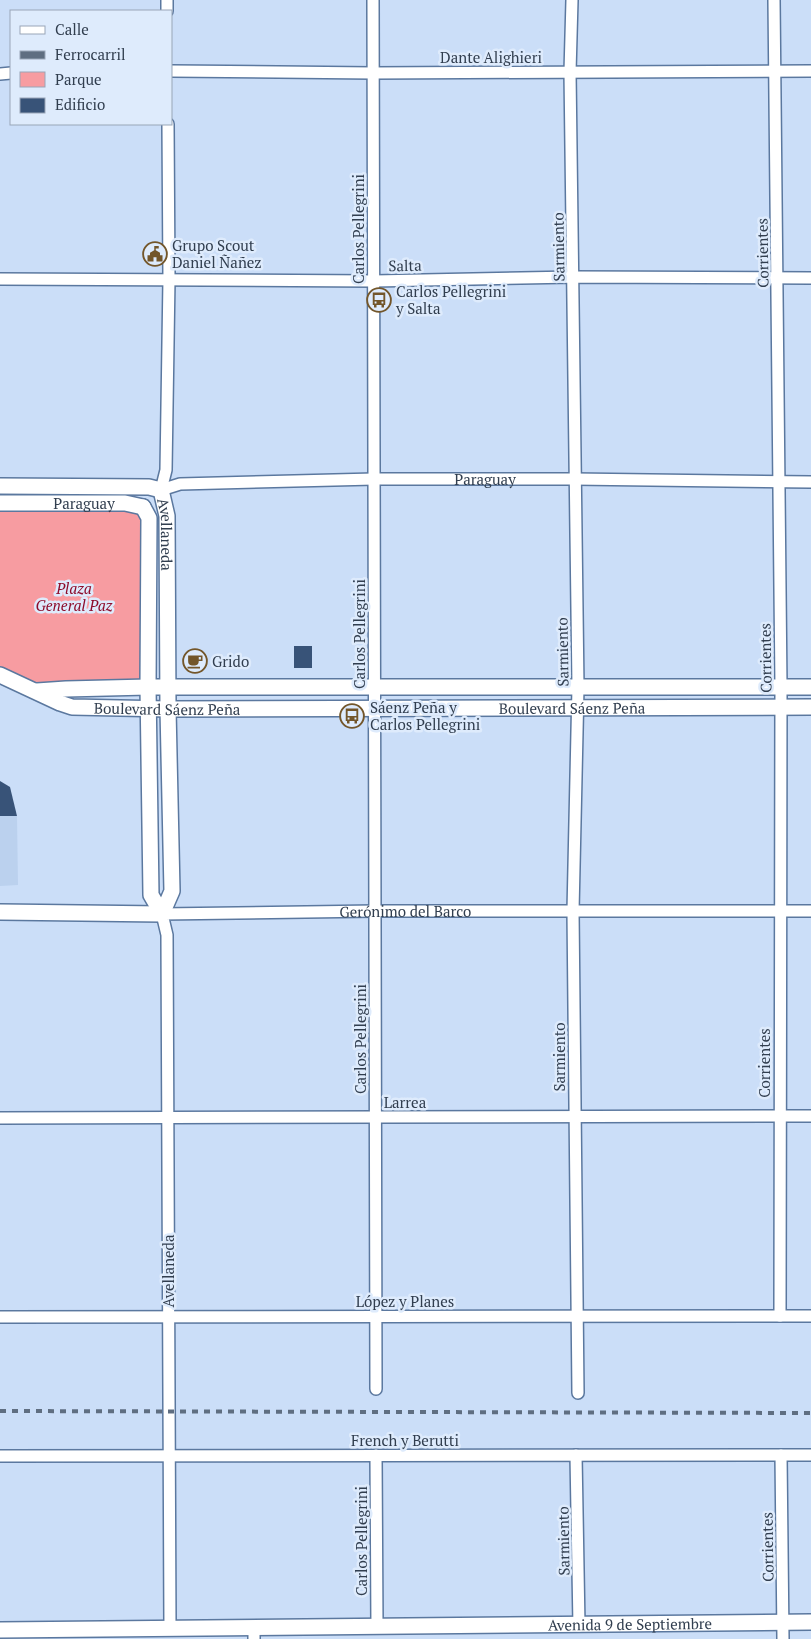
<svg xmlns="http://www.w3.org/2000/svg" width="811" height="1639" font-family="'PT Serif',serif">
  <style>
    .built { fill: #bbd1ee }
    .green { fill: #f79ca1 }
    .building { fill: #385378 }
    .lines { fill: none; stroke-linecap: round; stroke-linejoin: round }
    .street-casing { stroke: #5b789f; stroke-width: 14 }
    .secondary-casing { stroke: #5b789f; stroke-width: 18 }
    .street { stroke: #fff; stroke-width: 11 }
    .secondary { stroke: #fff; stroke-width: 15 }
    .rail { stroke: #5f6e81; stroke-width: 4; stroke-dasharray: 6 6; stroke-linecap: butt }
    .labels { text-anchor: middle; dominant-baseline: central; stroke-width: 5; stroke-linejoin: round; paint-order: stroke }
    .street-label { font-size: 15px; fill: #313e4f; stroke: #deebfc }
    .poi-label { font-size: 15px; fill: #313e4f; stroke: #deebfc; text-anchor: start }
    .park-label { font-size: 15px; font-style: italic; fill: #8d0c2b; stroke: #deebfc }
  </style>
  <rect width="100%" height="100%" fill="#cbdef8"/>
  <!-- built -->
  <polygon class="built" points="0,816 17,816 18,885 0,886"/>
  <!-- green -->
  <polygon class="green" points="0,503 143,507 148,687 35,691 0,675"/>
  <!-- building -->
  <g class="building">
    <rect x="294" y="646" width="18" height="22"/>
    <polygon points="0,781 10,787 17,816 0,816"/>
  </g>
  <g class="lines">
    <!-- street casing -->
    <g class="street-casing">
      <g id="street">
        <polyline points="167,0 167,11"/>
        <polyline points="373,0 376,1389"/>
        <polyline points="572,0 570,72 578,687 573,911 578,1393"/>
        <polyline points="774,0 781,687 780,1316"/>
        <polyline points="171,71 373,73 811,71"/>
        <polyline points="0,74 11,73"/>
        <polyline points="0,279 374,281 573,277 811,278"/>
        <path id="s1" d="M161,490l19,-6 194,-5h200l237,3"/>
        <polyline points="161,490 166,470 169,279 168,124"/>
        <polyline points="0,1118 811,1116"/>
        <polyline points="0,1317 811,1316"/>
        <polyline points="376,1455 377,1627"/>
        <polyline points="576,1455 579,1626"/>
        <polyline points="781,1455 783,1639"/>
        <polyline points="0,1456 811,1455"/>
        <path id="s2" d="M170,1629l-3,-694 -5,-21 213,-3h436"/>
        <polyline points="254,1639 254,1628"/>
      </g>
    </g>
    <!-- secondary casing -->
    <g class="secondary-casing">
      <g id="secondary">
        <polyline points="0,486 149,487 161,490"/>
        <path id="s3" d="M161,490l6,26 1,193 4,182 -10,23"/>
        <path id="s4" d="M0,503h125l18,4"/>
        <polyline points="143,507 149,518 148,687 151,895 162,914"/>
        <path id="s5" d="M0,675l60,28 12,4 96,2 643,-2"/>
        <polyline points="37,691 66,689 148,687 811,687"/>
        <polyline points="0,912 162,914"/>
        <path id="s6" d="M0,1630l811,-8"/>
      </g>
    </g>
    <!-- street -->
    <use href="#street" class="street"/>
    <!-- secondary -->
    <use href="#secondary" class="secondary"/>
    <!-- rail -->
    <polyline class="rail" points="0,1411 811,1413"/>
  </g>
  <!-- icons -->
  <defs>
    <g id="civic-ring" transform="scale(1.25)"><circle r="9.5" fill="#deebfc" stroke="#73562a" stroke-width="1.5"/><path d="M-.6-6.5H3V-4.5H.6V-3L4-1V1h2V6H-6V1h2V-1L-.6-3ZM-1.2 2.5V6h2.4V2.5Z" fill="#73562a"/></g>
    <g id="bus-ring" transform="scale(1.25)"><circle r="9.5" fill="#deebfc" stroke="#73562a" stroke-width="1.5"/><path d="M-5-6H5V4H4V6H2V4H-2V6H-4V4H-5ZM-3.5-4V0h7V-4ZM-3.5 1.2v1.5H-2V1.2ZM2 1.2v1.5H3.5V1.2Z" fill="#73562a"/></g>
    <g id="cafe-ring" transform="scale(1.25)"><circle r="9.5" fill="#deebfc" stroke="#73562a" stroke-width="1.5"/><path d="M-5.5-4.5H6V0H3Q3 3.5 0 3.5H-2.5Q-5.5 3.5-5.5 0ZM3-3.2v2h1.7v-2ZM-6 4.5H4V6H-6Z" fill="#73562a"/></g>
  </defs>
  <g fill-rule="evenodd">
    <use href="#civic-ring" x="155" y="254"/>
    <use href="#bus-ring" x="379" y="300"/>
    <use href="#cafe-ring" x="195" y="661"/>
    <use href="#bus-ring" x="352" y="716"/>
  </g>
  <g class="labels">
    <!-- street labels -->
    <g class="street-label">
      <text x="491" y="57">Dante Alighieri</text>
      <text transform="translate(358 229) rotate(-90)">Carlos Pellegrini</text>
      <text transform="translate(558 247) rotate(-91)">Sarmiento</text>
      <text transform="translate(762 253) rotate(-91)">Corrientes</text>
      <text transform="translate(405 265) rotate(-1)">Salta</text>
      <text stroke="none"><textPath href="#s1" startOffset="325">Paraguay</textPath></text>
      <text stroke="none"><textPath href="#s4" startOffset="84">Paraguay</textPath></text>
      <text stroke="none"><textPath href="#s3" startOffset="45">Avellaneda</textPath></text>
      <text transform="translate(359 634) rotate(-90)">Carlos Pellegrini</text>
      <text transform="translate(562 652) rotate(-91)">Sarmiento</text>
      <text transform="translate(765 658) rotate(-91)">Corrientes</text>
      <text stroke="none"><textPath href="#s5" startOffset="174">Boulevard Sáenz Peña</textPath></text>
      <text stroke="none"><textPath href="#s5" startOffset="579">Boulevard Sáenz Peña</textPath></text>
      <text stroke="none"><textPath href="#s2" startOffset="959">Gerónimo del Barco</textPath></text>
      <text transform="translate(360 1039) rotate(-90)">Carlos Pellegrini</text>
      <text transform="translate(559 1057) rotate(-90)">Sarmiento</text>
      <text transform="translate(764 1063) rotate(-90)">Corrientes</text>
      <text x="405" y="1102">Larrea</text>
      <text transform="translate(168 1271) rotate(-90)">Avellaneda</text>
      <text x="405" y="1301">López y Planes</text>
      <text x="405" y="1440">French y Berutti</text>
      <text transform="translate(361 1541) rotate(-90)">Carlos Pellegrini</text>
      <text transform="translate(563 1541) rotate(-91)">Sarmiento</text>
      <text transform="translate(767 1547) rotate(-91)">Corrientes</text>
      <text stroke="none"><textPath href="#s6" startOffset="630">Avenida 9 de Septiembre</textPath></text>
    </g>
    <!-- poi labels -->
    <g class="poi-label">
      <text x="172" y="245">Grupo Scout<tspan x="172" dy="17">Daniel Ñañez</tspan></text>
      <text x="396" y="291">Carlos Pellegrini<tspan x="396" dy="17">y Salta</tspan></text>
      <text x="212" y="661">Grido</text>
      <text x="370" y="707">Sáenz Peña y<tspan x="370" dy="17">Carlos Pellegrini</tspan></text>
    </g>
    <!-- park labels -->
    <g class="park-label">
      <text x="74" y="588">Plaza<tspan x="74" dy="17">General Paz</tspan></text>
    </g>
  </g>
  <!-- legend -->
  <rect x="10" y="10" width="162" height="115" fill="#deebfc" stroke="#99a6b7"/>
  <rect x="20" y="26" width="25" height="8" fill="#ffffff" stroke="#99a6b7"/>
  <text x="55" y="35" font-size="15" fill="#313e4f">Calle</text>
  <rect x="20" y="51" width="25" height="8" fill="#5f6e81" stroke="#99a6b7"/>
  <text x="55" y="60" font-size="15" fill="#313e4f">Ferrocarril</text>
  <rect x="20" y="72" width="25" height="15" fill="#f79ca1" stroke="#99a6b7"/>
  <text x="55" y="85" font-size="15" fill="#313e4f">Parque</text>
  <rect x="20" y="98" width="25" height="15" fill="#385378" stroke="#99a6b7"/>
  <text x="55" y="110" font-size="15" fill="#313e4f">Edificio</text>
</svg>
